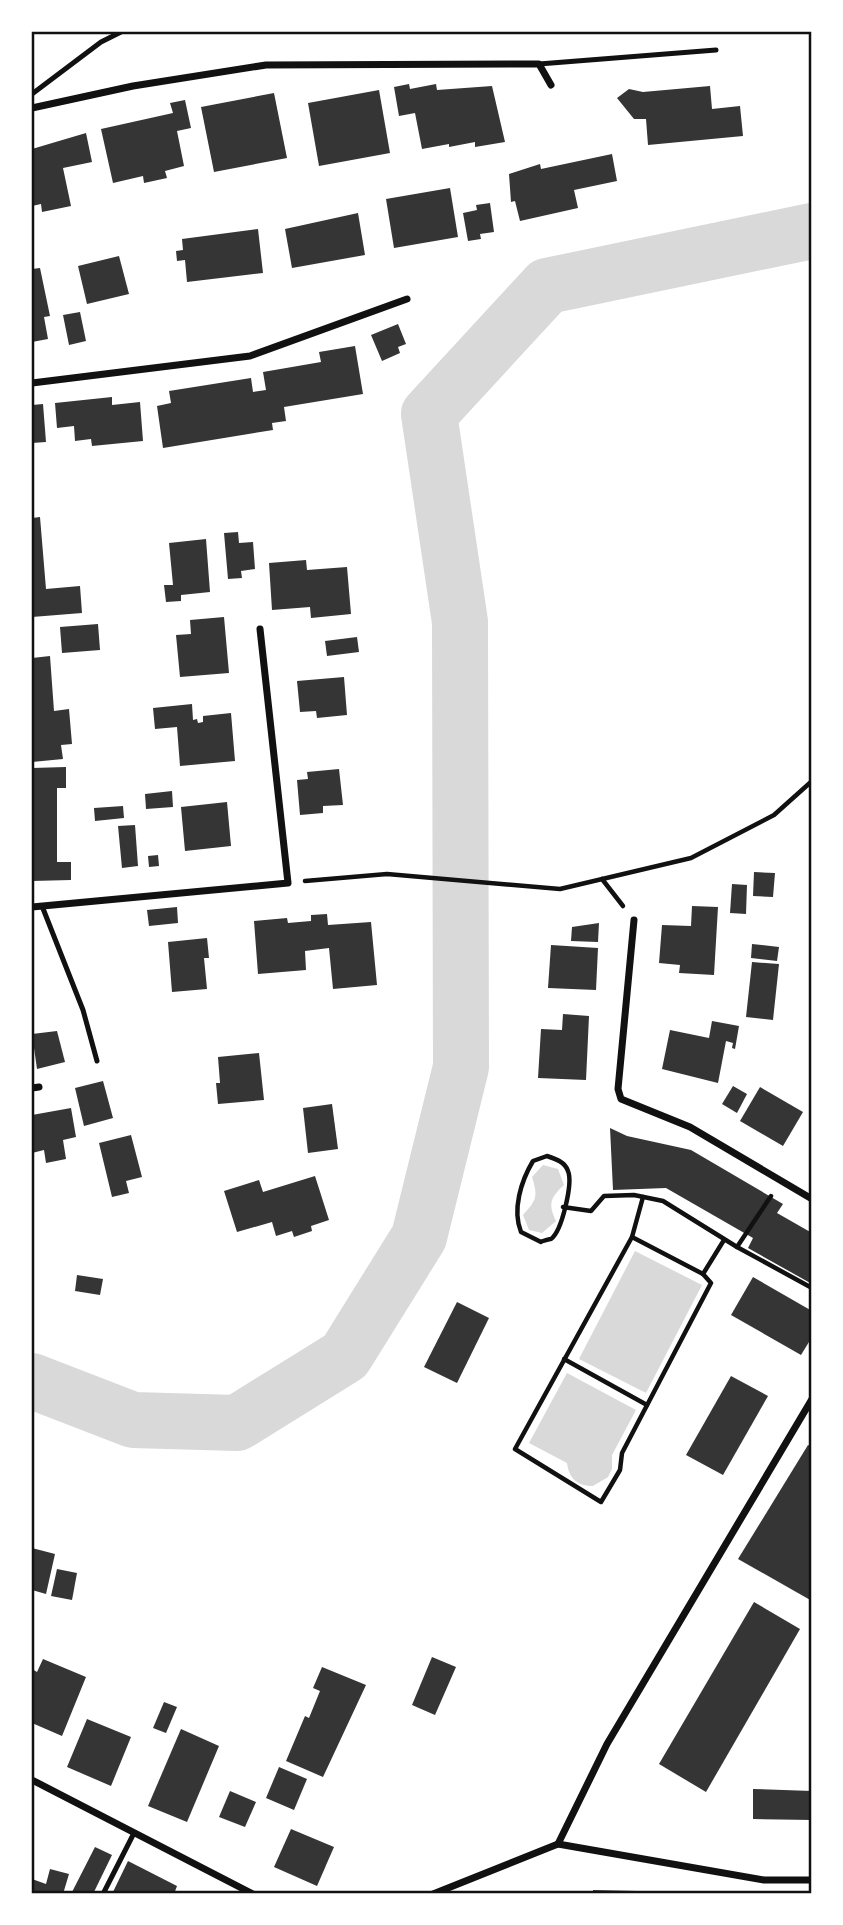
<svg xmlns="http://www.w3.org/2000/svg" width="843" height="1925" font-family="'DejaVu Sans',sans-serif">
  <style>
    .water { fill: #d9d9d9 }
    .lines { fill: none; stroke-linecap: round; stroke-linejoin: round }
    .river { stroke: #d9d9d9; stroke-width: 56 }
    .building { fill: #353535 }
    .path { stroke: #111; stroke-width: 4.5 }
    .service { stroke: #111; stroke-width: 5 }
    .minor { stroke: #111; stroke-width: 7 }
    .neatline { fill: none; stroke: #111; stroke-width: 2.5 }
  </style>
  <rect width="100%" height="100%" fill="#fff"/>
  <!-- water -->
  <g class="water">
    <path d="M543,1165l15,4 6,16c-14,13 -16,19 -8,36l-14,12 -13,-3 -6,-15c14,-15 15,-19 9,-38z"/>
    <polygon points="635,1251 702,1285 646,1393 579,1359"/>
    <path d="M567,1373l69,37 -24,45v14l-4,8 -15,9c-15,0 -24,-7 -26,-23l-38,-20z"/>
  </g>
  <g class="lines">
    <!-- river -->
    <polyline class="river" points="32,1381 133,1420 237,1423 345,1356 419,1237 461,1067 460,622 429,414 547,286 812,231"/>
  </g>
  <!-- building -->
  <g class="building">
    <polygon points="409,84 410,89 436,84 437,90 492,86 505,142 475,147 475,142 449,147 449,144 422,149 415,113 399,116 394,87"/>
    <polygon points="710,86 712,109 740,106 743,136 648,145 646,119 634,119 617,98 629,89 643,92"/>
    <polygon points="379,90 390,153 319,166 308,103"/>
    <polygon points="274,93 287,158 214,172 201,107"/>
    <polygon points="185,100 191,128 177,131 184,166 165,171 167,178 144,183 143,176 113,183 101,129 173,113 170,103"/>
    <polygon points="86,133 92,162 63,168 71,206 42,212 41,204 32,206 32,149"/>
    <polygon points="612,154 617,181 574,190 578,208 520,221 515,201 511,202 509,174 540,164 541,169"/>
    <polygon points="450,188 458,237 394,248 386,199"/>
    <polygon points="490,203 494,232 480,234 481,239 468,241 463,213 477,210 476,205"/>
    <polygon points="358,213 365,255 292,268 285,229"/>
    <polygon points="258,229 263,273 187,282 185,260 177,261 176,251 183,250 182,239"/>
    <polygon points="119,256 129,294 87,304 78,266"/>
    <polygon points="40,268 50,316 44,317 48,339 32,342 32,269"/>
    <polygon points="80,312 86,341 69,345 63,315"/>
    <polygon points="398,324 406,344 398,347 400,353 382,361 371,335"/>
    <polygon points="355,346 363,394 284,407 286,421 272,423 273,430 163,448 157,406 171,403 169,391 251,378 253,392 266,390 263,372 321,362 319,352"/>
    <polygon points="112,397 112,405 140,402 143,441 92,446 91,439 75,441 74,426 57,428 55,403"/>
    <polygon points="43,404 46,442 32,443 32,405"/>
    <polygon points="40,517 46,589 80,586 82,613 32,617 32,518"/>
    <polygon points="238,532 239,543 253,542 255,569 241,571 242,578 228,579 224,533"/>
    <polygon points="206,539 210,592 181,595 181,601 166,602 164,585 173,585 169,543"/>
    <polygon points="306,560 307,570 347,567 351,614 311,618 310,607 272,610 269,563"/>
    <polygon points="224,617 229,673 180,677 176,635 191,634 190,620"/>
    <polygon points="98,624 100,650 62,653 60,627"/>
    <polygon points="357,637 359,652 327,656 325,641"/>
    <polygon points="50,656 54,711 69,709 72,744 61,745 63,759 32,762 32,658"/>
    <polygon points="344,677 347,715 317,718 316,711 300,712 297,681"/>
    <polygon points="192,704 193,720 197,719 198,723 203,722 203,716 231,713 235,761 180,766 177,727 155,729 153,708"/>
    <polygon points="66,767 66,788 57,788 57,862 71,862 71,880 32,881 32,768"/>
    <polygon points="339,769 343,805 323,806 323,813 300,815 297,780 308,779 307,772"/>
    <polygon points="172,791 173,807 146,809 145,794"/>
    <polygon points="227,802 231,846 185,851 181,807"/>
    <polygon points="123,806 124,818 95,821 94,808"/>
    <polygon points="135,825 138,866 122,868 118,826"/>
    <polygon points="158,855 159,866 149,867 148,856"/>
    <polygon points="754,872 775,873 773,897 753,896"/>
    <polygon points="732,884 747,885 746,914 730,913"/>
    <polygon points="692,906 718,907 714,975 679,973 680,965 659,963 662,925 691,926"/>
    <polygon points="177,907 178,923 149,926 147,910"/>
    <polygon points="327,914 328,925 371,922 377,985 333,989 329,948 305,951 306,970 258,974 254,921 287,918 288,923 311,921 311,915"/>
    <polygon points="599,923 598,942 571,941 572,927"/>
    <polygon points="207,938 209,958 204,958 207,989 172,992 168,942"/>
    <polygon points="752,944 779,947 777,961 751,958"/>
    <polygon points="551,945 598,948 596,990 548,988"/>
    <polygon points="752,962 779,964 773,1020 746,1017"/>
    <polygon points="563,1014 589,1016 586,1080 538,1078 541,1029 562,1030"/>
    <polygon points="712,1021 739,1026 735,1049 732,1048 733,1043 726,1041 718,1083 662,1069 670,1030 709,1038"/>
    <polygon points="57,1031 65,1062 37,1069 32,1034"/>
    <polygon points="259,1053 264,1100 218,1104 216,1083 220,1083 218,1057"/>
    <polygon points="103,1081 113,1118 84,1126 75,1088"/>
    <polygon points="733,1086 747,1094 737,1113 722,1104"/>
    <polygon points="760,1087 803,1112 783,1146 740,1121"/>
    <polygon points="332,1104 338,1149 308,1153 303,1108"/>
    <polygon points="71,1108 76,1137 63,1140 66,1159 46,1163 44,1150 32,1153 32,1115"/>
    <polygon points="610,1128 627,1136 691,1150 783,1204 777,1213 812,1233 812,1284 748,1248 753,1238 666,1188 613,1190"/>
    <polygon points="131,1135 142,1177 126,1181 129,1193 112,1197 99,1143"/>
    <polygon points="315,1176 329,1220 311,1226 312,1231 294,1237 292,1231 276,1236 272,1222 237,1232 224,1191 259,1180 263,1192"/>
    <polygon points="77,1275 103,1279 100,1295 75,1291"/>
    <polygon points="753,1277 812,1311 812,1337 801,1355 731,1315"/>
    <polygon points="457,1302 489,1318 457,1383 424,1367"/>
    <polygon points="731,1376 768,1396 723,1475 686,1455"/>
    <polygon points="808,1445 812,1447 812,1601 738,1559"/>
    <polygon points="32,1548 55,1554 46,1594 32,1590"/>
    <polygon points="57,1569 77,1573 72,1600 51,1596"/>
    <polygon points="754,1602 800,1629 706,1792 659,1764"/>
    <polygon points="432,1657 456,1667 435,1715 412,1705"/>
    <polygon points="43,1659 86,1677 62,1736 32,1723 32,1669 37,1672"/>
    <polygon points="322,1667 366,1685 323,1777 286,1761 305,1716 309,1718 320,1691 313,1688"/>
    <polygon points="164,1702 177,1707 166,1733 153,1728"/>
    <polygon points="87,1719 131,1737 111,1786 67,1767"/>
    <polygon points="181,1729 219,1746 187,1822 148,1806"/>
    <polygon points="279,1767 307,1779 294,1810 266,1798"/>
    <polygon points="753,1789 812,1791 812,1820 753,1819"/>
    <polygon points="230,1791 256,1802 245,1827 219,1817"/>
    <polygon points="291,1829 334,1847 317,1886 274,1867"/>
    <polygon points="95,1847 112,1855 93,1894 71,1894"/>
    <polygon points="128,1861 177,1886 174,1894 112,1894"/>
    <polygon points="50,1869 69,1874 63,1894 32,1894 32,1879 46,1884"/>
    <polygon points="593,1890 637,1891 637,1894 593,1894"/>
  </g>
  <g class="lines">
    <!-- path -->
    <g class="path">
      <polyline points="602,879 623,906"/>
      <polyline points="305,881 387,874 560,889 691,858 774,815 812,781"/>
      <path d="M547,1156c9,3 18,6 21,15 5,12 -6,60 -17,68 -1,0 -9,2 -10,3l-20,-10c-9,-22 0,-51 12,-71z"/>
      <polyline points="563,1207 591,1211 604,1196 634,1195 663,1201 737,1247 812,1288"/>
      <polygon points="632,1237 703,1274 711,1283 622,1453 620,1470 601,1502 515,1449"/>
      <polyline points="632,1237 643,1197"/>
      <polyline points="737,1247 771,1196"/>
      <polyline points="703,1274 724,1240"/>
      <polyline points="564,1359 647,1405"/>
    </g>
    <!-- service -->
    <g class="service">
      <polyline points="539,64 716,50"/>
      <polyline points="32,94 101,42 121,32"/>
      <polyline points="42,906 83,1010 97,1061"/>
      <polyline points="103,1894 134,1833"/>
    </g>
    <!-- minor -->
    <g class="minor">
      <polyline points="32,108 133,86 266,65 539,64 551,85"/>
      <polyline points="32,383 250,356 407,299"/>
      <polyline points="32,907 288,883 260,629"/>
      <polyline points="634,920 618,1089 621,1099 690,1127 812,1199"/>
      <polyline points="32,1088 39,1087"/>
      <polyline points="32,1780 253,1894"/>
      <polyline points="558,1844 764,1880 812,1880"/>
      <polyline points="433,1894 558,1844 607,1744 812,1399"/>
    </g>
  </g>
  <!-- border -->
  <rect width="843" height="1925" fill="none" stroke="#ffffff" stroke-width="66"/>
  <rect x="33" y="33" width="777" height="1859" class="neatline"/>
</svg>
